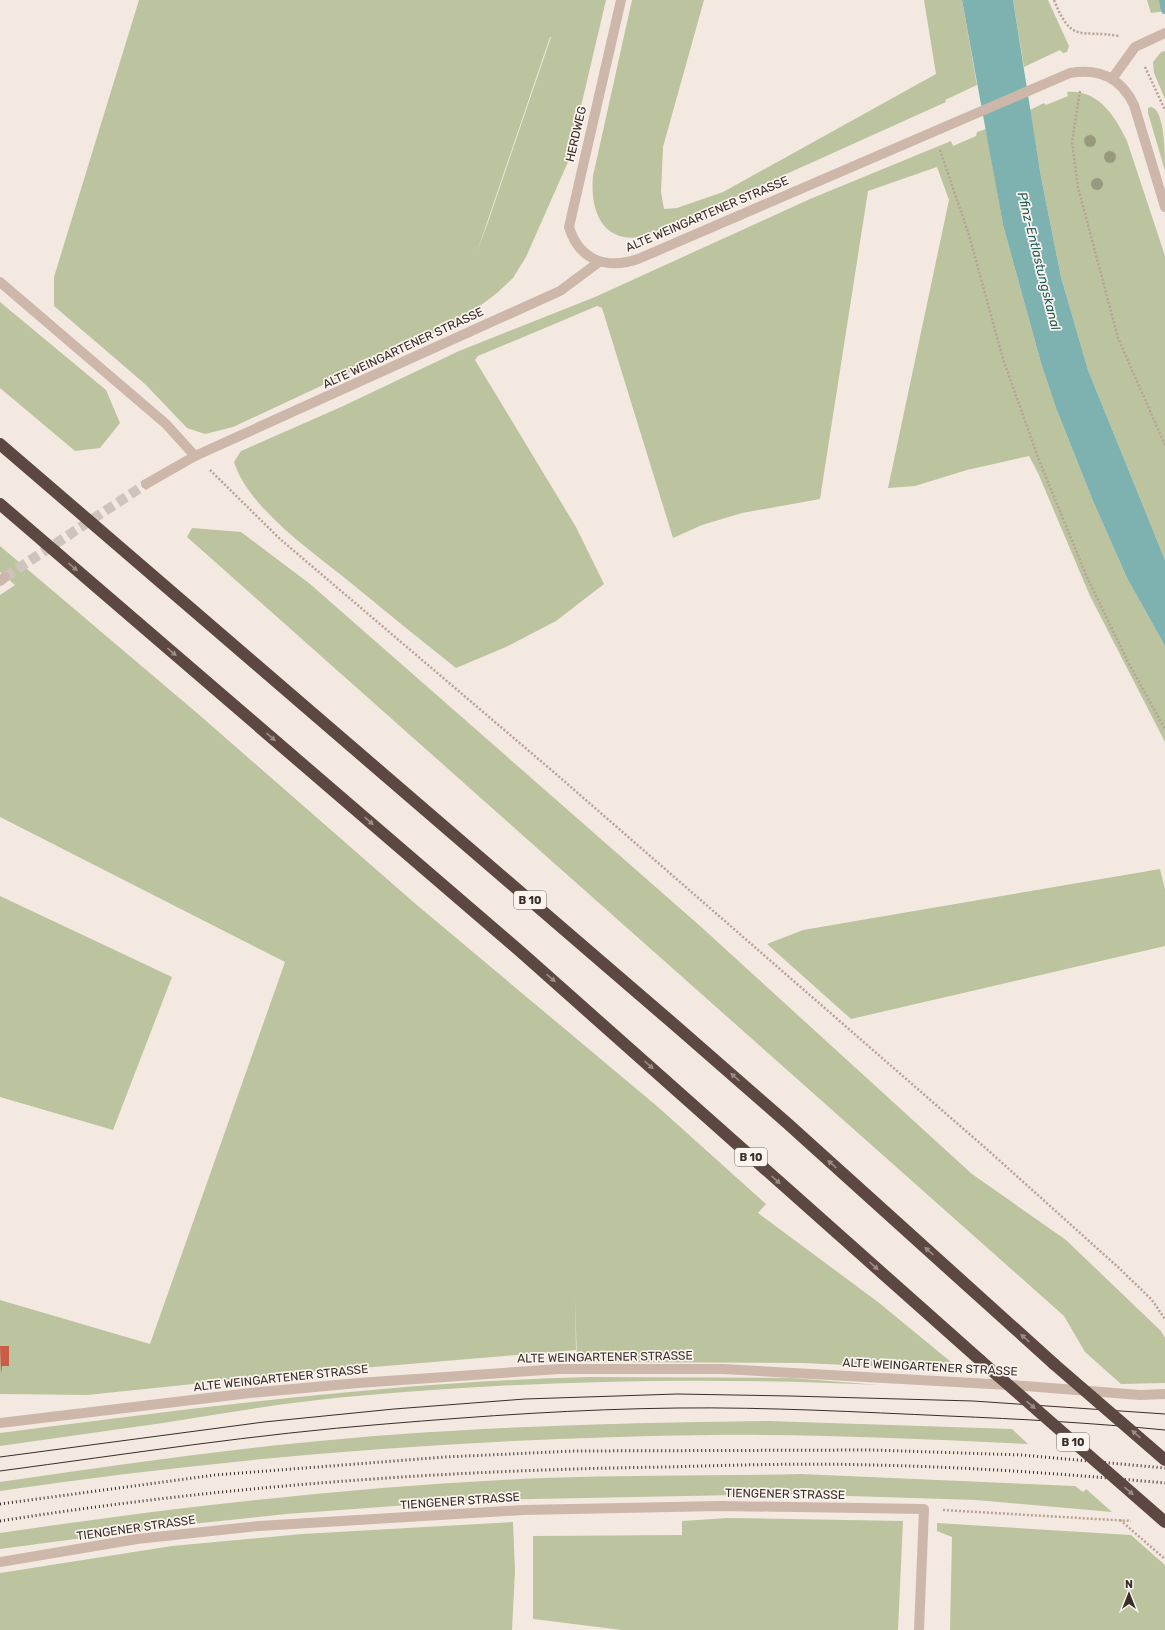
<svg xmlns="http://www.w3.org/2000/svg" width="1165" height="1630" font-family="Rubik,sans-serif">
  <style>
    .green { fill: #bbc49f; fill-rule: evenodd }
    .water { fill: #7db2b0 }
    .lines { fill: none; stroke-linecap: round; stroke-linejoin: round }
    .stream { stroke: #7db2b0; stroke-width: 8 }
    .building { fill: #ca5c48 }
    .minor-tunnel { stroke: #cfc4bc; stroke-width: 10; stroke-dasharray: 10 5; stroke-linecap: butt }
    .path { stroke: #b9a195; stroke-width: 2.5; stroke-dasharray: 2 2; stroke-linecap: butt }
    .minor { stroke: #cdb7ab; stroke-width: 10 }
    .highway { stroke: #5c4741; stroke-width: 12 }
    .tram { stroke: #3a2e2a; stroke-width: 1 }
    .rail { stroke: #3a2e2a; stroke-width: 3; stroke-dasharray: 1 3; stroke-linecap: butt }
    .highway-bridge { stroke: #5c4741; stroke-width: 12 }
    .tree { fill: #989a7e }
    .oneway { fill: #9c8c86 }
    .labels { text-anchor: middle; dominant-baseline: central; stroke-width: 3.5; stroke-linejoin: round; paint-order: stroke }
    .shield { fill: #fbf3ed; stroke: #746964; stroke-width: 1 }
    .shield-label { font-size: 11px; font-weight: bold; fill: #3a2e2a }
    .street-label { font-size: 12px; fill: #3a2e2a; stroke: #fbf3ed }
    .water-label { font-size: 13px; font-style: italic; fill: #1e5e5d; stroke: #fbf3ed }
  </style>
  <rect width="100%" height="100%" fill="#f4e9e0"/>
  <!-- green -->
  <g class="green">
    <path d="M139,0h467l-38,162 -42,95 -13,21 -16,15 -37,28 -227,106 -28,7 -18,-6 -42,-44 -91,-78v-29zM551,37l-63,185 -11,30 73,-215z"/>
    <path d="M632,0h72l-41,147 -2,45 3,17 13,-1 46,-16 213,-118 -12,-74h38l15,85 -32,15 1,2 -288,130c-48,19 -69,-12 -65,-56z"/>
    <polygon points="1013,0 1048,0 1069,46 1067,52 1063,53 1060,50 1024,67"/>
    <polygon points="1147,0 1165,0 1165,11 1151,13"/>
    <polygon points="1165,51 1165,99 1154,73 1153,62 1161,52"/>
    <path d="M1067,92c31,-3 48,24 60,49l38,115v304l-77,-190 -27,-93 -20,-100 -11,-67 14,-7 2,2 22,-9z"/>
    <path d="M1151,107c14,2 14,49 14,64l-17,-58v-5z"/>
    <path d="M986,129l17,96 38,138 15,45 37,93 34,77 38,68v96l-75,-146 -52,-123 -9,-17 -62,14 -52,16 -27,2 61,-288 -12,-33 -69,24 -48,308 -78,14 -40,12 -29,13 -71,-230 -5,-2 -119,50 -3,4 101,167 28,57 -48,37 -50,26 -50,21c-35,-28 -70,-56 -105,-85 -38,-31 -102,-74 -117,-121l7,-11 100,-44 118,-56 136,-54 215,-98 141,-58 2,5 23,-10 1,-4z"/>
    <polygon points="0,302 106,390 120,423 100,448 75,451 0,388"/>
    <polygon points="192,528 241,532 310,584 699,925 972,1174 1066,1240 1161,1331 1165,1338 1165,1383 1121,1384 1085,1352 1064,1316 187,537"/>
    <polygon points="0,546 197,713 418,906 658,1107 766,1204 758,1213 878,1302 951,1362 953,1370 803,1363 577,1362 575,1297 576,1350 279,1375 87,1395 0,1394 0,1300 150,1344 285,962 0,817 0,595 15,585 0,572"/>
    <polygon points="1160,869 1165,889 1165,946 851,1019 767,944 803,930"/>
    <polygon points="0,896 172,977 113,1130 0,1097"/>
    <path d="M589,1377l202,1 89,7c-170,-8 -341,-5 -511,10 -69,5 -138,17 -206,28 -55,8 -109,15 -163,23v-13c196,-25 392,-51 589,-56z"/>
    <path d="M769,1421l243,8 16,15c-105,-5 -210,-10 -316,-9 -238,3 -477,21 -712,56v-9c96,-14 192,-28 289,-38 159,-17 320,-21 480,-23z"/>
    <path d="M801,1474l274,12 8,6 3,-3 26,23 -136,-12 -190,-6 -309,6 -191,14 -113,12 -173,23v-16c180,-27 361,-47 542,-55 86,-3 173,-2 259,-4z"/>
    <polygon points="728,1518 903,1521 898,1630 622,1630 533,1619 533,1536 682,1535 682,1521"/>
    <polygon points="513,1522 515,1571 512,1630 0,1630 0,1573 172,1546 302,1534"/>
    <polygon points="937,1523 1131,1535 1165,1565 1165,1630 950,1630 952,1537 937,1531"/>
  </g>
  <!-- water -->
  <polygon class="water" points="962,0 1013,0 1041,177 1061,277 1088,370 1165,560 1165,646 1127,578 1093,501 1056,408 1041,363 1003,225"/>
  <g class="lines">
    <!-- stream -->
    <polyline class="stream" points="1163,0 1165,10"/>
  </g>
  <!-- building -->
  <polygon class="building" points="0,1346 9,1346 9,1366 2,1366 1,1374"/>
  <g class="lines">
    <!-- minor-tunnel -->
    <polyline class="minor-tunnel" points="5,577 146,484"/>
    <!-- path -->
    <g class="path">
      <path d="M1054,0c18,45 26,29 65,36"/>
      <polyline points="1145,67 1165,110"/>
      <polyline points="1080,91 1072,142 1078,187 1118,338 1165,445"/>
      <polyline points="940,150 969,235 1003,359 1039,460 1086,575 1129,664 1165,729"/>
      <polyline points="210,470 280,539 556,774 990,1152 1119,1268 1152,1300 1165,1319"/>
      <polyline points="943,1510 1131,1521"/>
      <polyline points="1120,1520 1165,1559"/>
    </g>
    <!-- minor -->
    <g class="minor">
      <path d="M621,0l-52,227c10,33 37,43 69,32l432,-186c30,-5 51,5 64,32l31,102"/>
      <polyline points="1112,79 1135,47 1165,33"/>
      <polyline points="0,282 166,424 195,456"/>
      <polyline points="146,484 195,456 560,291 599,262"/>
      <polyline points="0,581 5,577"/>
      <polyline points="0,1423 250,1393 358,1383 560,1369 723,1369 1025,1386 1140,1395 1165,1394"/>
      <polyline points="0,1562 137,1539 259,1526 523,1510 720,1506 924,1509 919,1630"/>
    </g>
    <!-- highway -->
    <g class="highway">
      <polyline points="0,444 676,1026 787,1123 1054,1364"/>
      <polyline points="0,504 522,953 981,1361"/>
    </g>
    <!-- tram -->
    <g class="tram">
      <polyline points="0,1457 264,1422 394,1409 525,1399 677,1394 790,1396 973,1401 1165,1414"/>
      <path d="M0,1471c128,-17 256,-37 385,-47 97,-8 195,-15 293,-16 90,-1 180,4 270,8 73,3 145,7 217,14"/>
    </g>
    <!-- rail -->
    <g class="rail">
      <polyline points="0,1504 215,1475 445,1457 574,1451 872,1450 1022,1455 1165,1468"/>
      <path d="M0,1521c220,-35 444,-51 667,-54 68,-2 137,-4 205,-2 98,2 195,9 293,18"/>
    </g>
    <!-- highway-bridge -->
    <g class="highway-bridge">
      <polyline points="981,1361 1165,1522"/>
      <polyline points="1054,1364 1165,1460"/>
    </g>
  </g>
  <!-- trees -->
  <g class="tree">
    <circle cx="1090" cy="141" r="6"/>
    <circle cx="1110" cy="157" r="6"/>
    <circle cx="1097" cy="184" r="6"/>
  </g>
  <!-- one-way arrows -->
  <defs><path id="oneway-solid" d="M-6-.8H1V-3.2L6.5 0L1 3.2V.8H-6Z"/></defs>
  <g class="oneway">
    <use href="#oneway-solid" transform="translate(73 567) rotate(41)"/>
    <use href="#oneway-solid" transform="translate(172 652) rotate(41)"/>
    <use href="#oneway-solid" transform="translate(271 737) rotate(41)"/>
    <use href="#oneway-solid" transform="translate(369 821) rotate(41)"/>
    <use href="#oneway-solid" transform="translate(551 978) rotate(41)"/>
    <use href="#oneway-solid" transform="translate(649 1065) rotate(42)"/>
    <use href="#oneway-solid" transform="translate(735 1077) rotate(-139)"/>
    <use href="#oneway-solid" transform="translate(832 1164) rotate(-138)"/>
    <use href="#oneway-solid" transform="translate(776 1180) rotate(42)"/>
    <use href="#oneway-solid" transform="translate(929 1251) rotate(-138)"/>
    <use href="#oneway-solid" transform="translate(874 1266) rotate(42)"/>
    <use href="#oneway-solid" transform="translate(1025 1338) rotate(-138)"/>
    <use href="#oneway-solid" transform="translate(1031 1405) rotate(41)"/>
    <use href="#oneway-solid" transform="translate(1136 1434) rotate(-139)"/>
    <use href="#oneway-solid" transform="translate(1129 1491) rotate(41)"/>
  </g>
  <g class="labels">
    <!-- shield labels -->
    <g class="shield">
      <rect x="514" y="891" width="32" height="18" rx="3"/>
      <rect x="735" y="1148" width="32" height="18" rx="3"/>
      <rect x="1057" y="1433" width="32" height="18" rx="3"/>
    </g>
    <g class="shield-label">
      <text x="530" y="900">B 10</text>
      <text x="751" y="1157">B 10</text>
      <text x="1073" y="1442">B 10</text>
    </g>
    <!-- street labels -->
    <g class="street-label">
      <text transform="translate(576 134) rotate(-77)">HERDWEG</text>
      <text transform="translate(707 214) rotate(-23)">ALTE WEINGARTENER STRASSE</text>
      <text transform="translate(403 348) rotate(-25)">ALTE WEINGARTENER STRASSE</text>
      <text transform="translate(605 1357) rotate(-1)">ALTE WEINGARTENER STRASSE</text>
      <text transform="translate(930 1367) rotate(3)">ALTE WEINGARTENER STRASSE</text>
      <text transform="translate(281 1378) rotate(-6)">ALTE WEINGARTENER STRASSE</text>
      <text transform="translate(785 1494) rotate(1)">TIENGENER STRASSE</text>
      <text transform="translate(460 1501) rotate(-4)">TIENGENER STRASSE</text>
      <text transform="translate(136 1528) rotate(-8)">TIENGENER STRASSE</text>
    </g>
    <!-- water labels -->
    <g class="water-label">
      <text transform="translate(1039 261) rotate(76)">Pfinz-Entlastungskanal</text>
    </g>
  </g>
  <!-- north arrow -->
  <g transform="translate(1129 1594)" stroke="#fbf3ed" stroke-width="3" paint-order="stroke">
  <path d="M0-3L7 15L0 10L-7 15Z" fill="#3a2e2a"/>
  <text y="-6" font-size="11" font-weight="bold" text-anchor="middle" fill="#3a2e2a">N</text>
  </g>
</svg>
